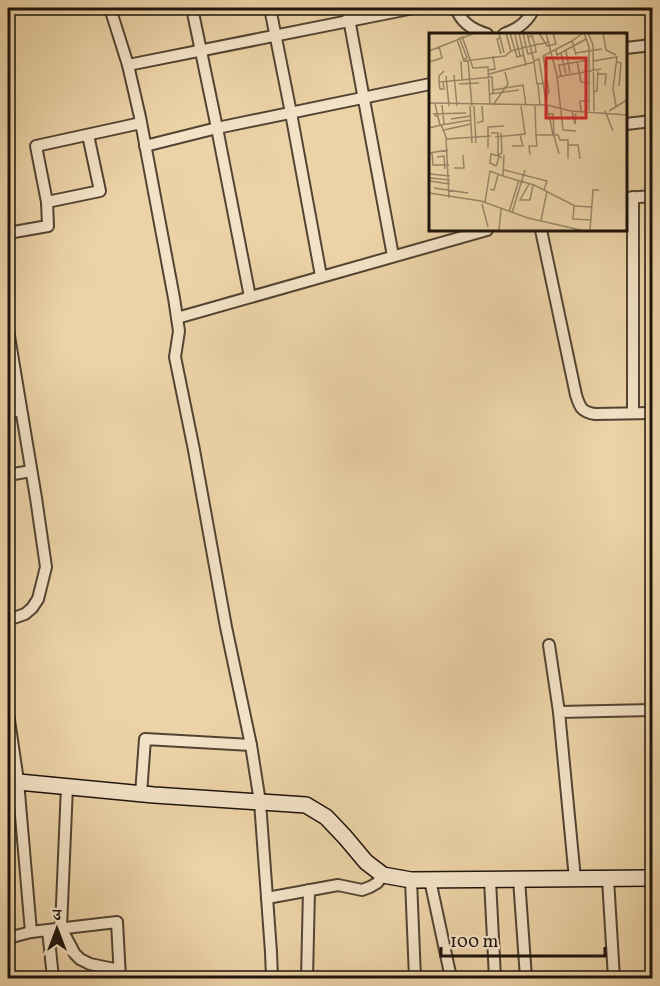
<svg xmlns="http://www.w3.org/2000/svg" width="660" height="986" font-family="Vollkorn,'Noto Serif Devanagari',serif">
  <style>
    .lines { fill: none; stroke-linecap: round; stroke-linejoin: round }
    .street-casing { stroke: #524433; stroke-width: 14 }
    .secondary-casing { stroke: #1e140c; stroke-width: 18 }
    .street { stroke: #f3e2c6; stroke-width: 10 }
    .secondary { stroke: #f3e2c6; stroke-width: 15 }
    .inset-road { fill: none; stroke: #9a8769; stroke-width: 1.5 }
    .view { fill: #d62828; fill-opacity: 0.15; stroke: #d62828; stroke-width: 3 }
    .inset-edge { fill: none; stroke: #1e140c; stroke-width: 3 }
  </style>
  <rect width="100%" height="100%" fill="#ecd3a7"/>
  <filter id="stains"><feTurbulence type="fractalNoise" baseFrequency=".00333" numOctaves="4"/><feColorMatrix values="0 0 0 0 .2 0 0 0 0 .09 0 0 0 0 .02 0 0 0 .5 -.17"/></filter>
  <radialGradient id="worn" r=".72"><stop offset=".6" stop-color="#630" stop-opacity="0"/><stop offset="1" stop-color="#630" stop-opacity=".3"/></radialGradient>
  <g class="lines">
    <!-- street casing -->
    <g class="street-casing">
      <g id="street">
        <polyline points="110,8 128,65 140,117 174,298 179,331 175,357 194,450 226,627 251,745 260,802 271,952 272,978"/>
        <polyline points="270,8 291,113 321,276"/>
        <polyline points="347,8 393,256"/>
        <path d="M456,8c5,15 17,22 31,26"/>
        <path d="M504,34c14,-5 24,-12 30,-26"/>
        <polyline points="626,48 652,45"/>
        <polyline points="128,65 414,8"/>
        <polyline points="626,124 652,121"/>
        <polyline points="145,146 217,128 192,8"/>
        <polyline points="633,197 633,413"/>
        <polyline points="626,198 652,196"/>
        <polyline points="47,202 100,191 88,135"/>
        <path d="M541,230l35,165c4,13 6,17 19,19l57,-1"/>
        <polyline points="8,233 48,226 47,202 36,146 141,123"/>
        <polyline points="250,297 217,128 430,84"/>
        <polyline points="177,318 487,230"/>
        <polyline points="8,330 36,498 46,567 38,599 32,608 25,614 8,620"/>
        <polyline points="8,413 21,410"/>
        <polyline points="8,475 31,471"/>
        <polyline points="549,645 559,712"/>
        <polyline points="8,713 18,781 31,932 117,922 120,978"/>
        <polyline points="67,786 61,928 75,954 80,959 90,964 119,970"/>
        <polyline points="141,794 145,739 251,745"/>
        <polyline points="519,879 526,978"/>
        <polyline points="575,879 559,712 652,710"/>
        <polyline points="608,879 614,978"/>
        <polyline points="411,880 415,978"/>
        <polyline points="430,880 451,978"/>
        <polyline points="490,880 495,978"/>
        <polyline points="267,898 338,885 362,890 370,887 377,883 383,875"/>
        <polyline points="48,930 53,978"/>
        <polyline points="8,938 31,932"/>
        <polyline points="307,978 309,890"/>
      </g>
    </g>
    <!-- secondary casing -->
    <g class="secondary-casing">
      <polyline id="secondary" points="8,781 154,795 306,805 326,817 345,837 366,862 383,875 411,880 652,878"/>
    </g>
    <!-- street -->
    <use href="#street" class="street"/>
    <!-- secondary -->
    <use href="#secondary" class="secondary"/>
  </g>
  <!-- overview -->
  <g transform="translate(429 33)">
    <rect width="198" height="198" fill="#ecd3a7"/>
    <path class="inset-road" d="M70,0l5,20M77,0l5,18 15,-4 -3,-14M81,0l7,24 7,-2M90,0l7,33M98,0l7,28 5,-2 9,55h5l1,21M110,0l8,13 9,-2 -3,-11M117,0l11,43 6,54 13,1M155,0l5,14v64M159,0l5,12 1,66M174,0l3,17 10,5M86,2l5,21M33,3l11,32 15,-1 2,38M30,4l8,21 -3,1M99,4l4,-1 3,9 1,7 -8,2 -2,-7 5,-1 4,-1 3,-1h3l7,-2M71,5l-3,1 4,15M28,6l7,22 41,-5 6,-5M127,17l1,5 29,-16M0,18l46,-18M137,18l4,22M132,20l5,21M146,20l27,-4M147,22l-4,-14 11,-8M32,28l1,19 30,-3 1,17M39,28l4,45M148,28l4,21 9,1M164,28l24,-4 -4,32 3,17M0,29l13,-4 -3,-12M105,29l3,22 7,-1M188,29l4,1 -2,23M59,37l7,-1 -2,-13M15,38l-5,5v6l23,-2M60,41l45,-12M169,41h8l-1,11M25,42l3,31M17,43l3,30M132,43l-2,-11 30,-5M128,44l44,-8M10,49l1,7h4l-1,-7M30,51l20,-1M109,51l2,22M64,57l30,-5 3,21M165,59l3,-1 1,-22M61,61l29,-4M117,63l3,-4 -6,-36 29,-15M0,70l118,2 24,6 56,4M6,71l5,21M13,72l2,19M64,72l15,-21 -3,-12M41,73l2,37M45,73l2,37M106,73l1,29h22l2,5h8v19M143,78l3,13 1,-13M152,78l-1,-10h9M176,78l8,20M180,78l18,-11M120,81l4,21M8,84l-3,-3 32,-1M22,86l20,-3M48,90l6,-2 -1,-15M12,92l30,-5M0,95l12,-3 5,12 3,61M15,97l27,-6M62,100h7v22M72,100l1,20 -2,1 -1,2 -2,8 -1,2 -6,-3 1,-9 8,2 3,2M125,103l5,18M66,104l30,-3 -4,-28M17,106l45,-3M139,112h10l2,14M83,113h11l-3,-11M59,115v-21l16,-1M0,120l19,-3M3,120l1,12h16M101,122l-1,-9h8l-1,-11M8,124l7,-1 1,13M0,132v25M25,135h10l-1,-13M75,137l43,11 -3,9M1,141l20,2M74,143l31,9 41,21 16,1M1,145l20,2M1,148l20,3M100,151l-9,16h10l3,-15M5,155l34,5M61,156l4,1 4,-15M0,160l52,8 47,17 57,13M56,169l5,-31 13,5 1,-21M53,171l6,23M145,173l-1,13 17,1M80,179l10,-32M83,180l13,-43M112,188l6,-30M70,198l2,-22M161,198l3,-41h6"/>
    <path class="view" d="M117,25h40v60h-40z"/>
    <rect width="198" height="198" class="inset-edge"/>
  </g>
  <!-- margin -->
  <rect width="660" height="986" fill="none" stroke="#ecd3a7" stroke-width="30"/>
  <rect x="9" y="9" width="642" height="968" fill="none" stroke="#1e140c" stroke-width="3"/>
  <rect x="15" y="15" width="630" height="956" fill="none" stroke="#1e140c" stroke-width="1.5"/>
  <!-- north arrow -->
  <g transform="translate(57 929)" stroke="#f3e2c6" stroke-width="4.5" paint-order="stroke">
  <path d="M0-4.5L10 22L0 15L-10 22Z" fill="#1e140c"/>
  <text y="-9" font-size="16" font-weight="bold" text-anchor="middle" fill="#1e140c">उ</text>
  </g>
  <!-- scale -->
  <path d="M441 947v9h164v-9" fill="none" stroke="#1e140c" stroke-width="3"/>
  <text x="450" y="947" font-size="18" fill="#1e140c" stroke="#f3e2c6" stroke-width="4.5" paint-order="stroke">100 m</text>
  <rect width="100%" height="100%" filter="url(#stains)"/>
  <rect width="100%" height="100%" fill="url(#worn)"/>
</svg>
